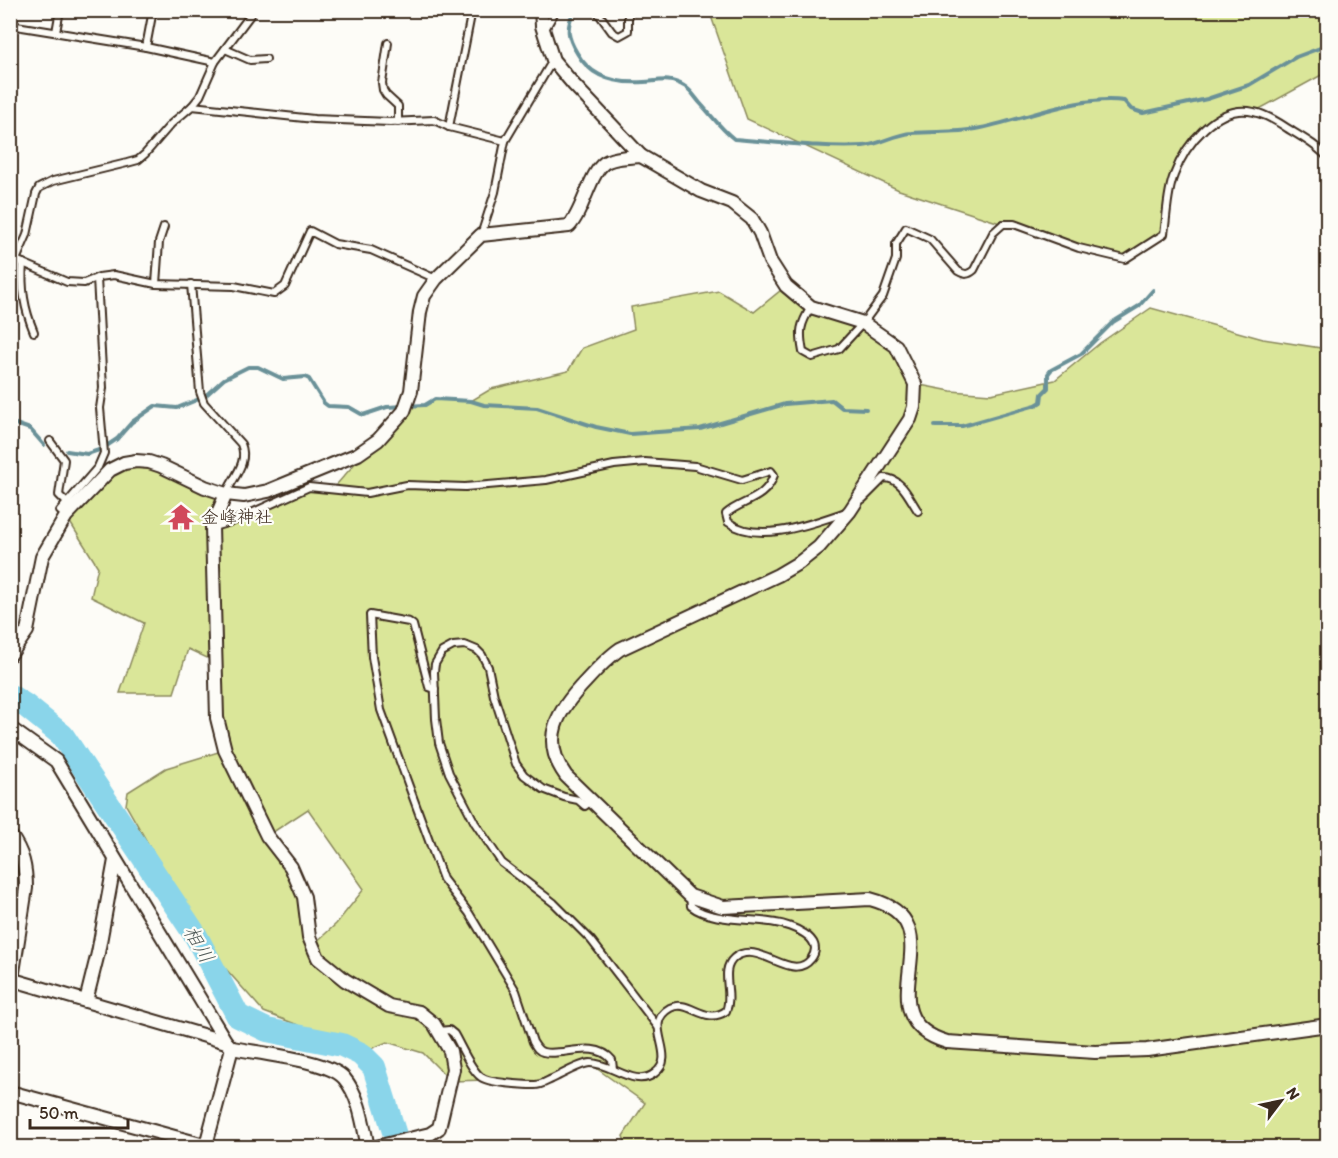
<svg xmlns="http://www.w3.org/2000/svg" width="1338" height="1158" font-family="Itim,'Klee One',sans-serif">
  <style>
    .green { fill: #dae699; stroke: #8a885c; stroke-width: 1.5; fill-rule: evenodd }
    .lines { fill: none; stroke-linecap: round; stroke-linejoin: round }
    .stream { stroke: #6a9198; stroke-width: 4 }
    .river { stroke: #8ad5ea; stroke-width: 24 }
    .service-casing { stroke: #3b2a1e; stroke-width: 10 }
    .minor-casing { stroke: #3b2a1e; stroke-width: 16 }
    .service { stroke: #fdfcf7; stroke-width: 6 }
    .minor { stroke: #fdfcf7; stroke-width: 12 }
    .labels { text-anchor: middle; dominant-baseline: central; stroke-width: 4.5; stroke-linejoin: round; paint-order: stroke }
    .poi-label { font-size: 18px; fill: #3b2a1e; stroke: #fdfcf7; text-anchor: start }
    .water-label { font-size: 20px; font-style: italic; fill: #535d5b; stroke: #fdfcf7 }
  </style>
  <rect width="100%" height="100%" fill="#fdfcf7"/>
  <filter id="ink" filterUnits="userSpaceOnUse"><feTurbulence type="fractalNoise" baseFrequency=".0167" numOctaves="2"/><feDisplacementMap in="SourceGraphic" scale="12" xChannelSelector="R" yChannelSelector="G"/><feConvolveMatrix kernelMatrix="1 2 1 2 8 2 1 2 1" color-interpolation-filters="sRGB"/></filter>
  <g filter="url(#ink)">
    <!-- green -->
    <g class="green">
      <polygon points="713,10 1327,11 1327,72 1254,112 1232,112 1200,132 1173,176 1164,234 1125,259 1003,224 899,190 747,119 712,19"/>
      <path d="M786,286l25,21 52,16 33,23 19,38 36,7 40,3 64,-14 45,-37 51,-35 112,31 64,10v798h-700l-4,-11 22,-33 -56,-40 -49,21 -53,-4 -36,1 -28,-28 -36,-11 -21,9 -102,-39 -55,-62 -83,-145 2,-13 38,-24 59,-18 -9,-88 -28,-13 -14,44h-54l24,-70 -53,-26 7,-30 -32,-51 44,-46 26,-9 90,33 -13,33 96,-40 22,4 74,-85 20,-1 10,-6 36,2 20,-12 77,-18 14,-23 52,-19 -3,-22 88,-16 35,21zM308,809l56,80 -28,35 -23,21 -22,-78 -24,-31z"/>
    </g>
    <g class="lines">
      <!-- stream -->
      <g class="stream">
        <path d="M574,10c-8,18 -7,27 3,43 14,25 40,31 67,29 15,-1 26,-5 40,4 6,3 11,11 16,17 11,12 21,26 34,36 43,3 87,9 129,7 16,-1 32,-12 49,-13 21,-2 43,0 64,-4 44,-8 104,-35 148,-28l7,8 12,4 64,-14 42,-14 47,-28 32,-12"/>
        <polyline points="10,422 30,429 44,445"/>
        <polyline points="935,426 962,426 1036,405 1041,402 1042,394 1048,388 1048,374 1051,370 1081,354 1113,322 1139,306 1153,290"/>
        <polyline points="67,451 87,454 102,449 117,439 132,422 155,406 177,408 204,397 224,379 248,367 258,367 283,379 305,377 309,379 324,403 328,406 349,407 363,415 387,407 425,405 435,399 471,401 484,405 537,408 596,427 630,434 700,429 785,404 832,400 842,408 866,409"/>
      </g>
      <!-- river -->
      <polyline class="river" points="10,696 26,706 62,735 196,936 238,1016 267,1030 342,1045 361,1054 374,1067 399,1148"/>
      <!-- service casing -->
      <g class="service-casing">
        <g id="service">
          <polyline points="596,10 612,32 619,36 628,31 628,10"/>
          <polyline points="10,25 146,47 215,62"/>
          <polyline points="544,31 556,10"/>
          <polyline points="56,32 60,10"/>
          <polyline points="388,43 382,83 383,90 386,95 398,106 398,122"/>
          <polyline points="146,47 153,10"/>
          <polyline points="225,49 250,60 266,59"/>
          <polyline points="192,106 314,119 390,122 434,120 449,127 505,141 495,192 481,235"/>
          <polyline points="449,127 472,10"/>
          <polyline points="505,141 553,60"/>
          <polyline points="10,259 16,260 67,282 84,283 99,277 114,275 156,284 234,286 274,294 285,286 310,231 335,244 371,250 436,279"/>
          <polyline points="16,260 27,235 36,194 39,188 53,181 127,163 138,160 145,154 171,124 192,106 200,96 215,62 254,10"/>
          <path d="M23,263c-2,25 1,45 11,69"/>
          <polyline points="156,284 159,242 164,227"/>
          <path d="M191,284l9,108 4,11 37,41c8,19 -8,33 -15,50"/>
          <path d="M811,307c-11,18 -12,24 -8,45l9,5 27,-8 24,-26 20,-27 13,-37v-15l10,-16 24,11 28,32c7,4 10,4 16,-1l19,-37 10,-9h11l65,24 46,11 39,-25c3,-19 3,-42 10,-59 11,-30 43,-72 80,-63 11,2 24,10 33,16 14,9 30,17 41,30"/>
          <polyline points="50,441 64,460 59,495 67,503"/>
          <path d="M863,499l21,-21c18,0 25,20 34,33"/>
          <polyline points="66,516 60,511 98,467 104,453 100,408 103,388 97,278"/>
          <path d="M213,527l21,-6 75,-34 58,6 40,-8 58,2 81,-7 68,-15 31,-3 50,4 47,14 29,-9 3,4c-9,26 -33,25 -48,39l2,8c31,23 85,1 118,-10"/>
          <path d="M435,689l-6,-2 -16,-62 -4,-3 -39,-7 2,42 9,53 62,169 26,34 47,78 17,51c3,5 5,9 10,10 19,5 52,-13 69,8l1,9"/>
          <polyline points="591,801 585,806 578,800 564,797 543,789 524,775 516,764 494,696 488,667 482,655 477,650 465,645 453,646 442,652 435,664 434,672 436,719 439,743 449,773 475,823 502,863 554,903 591,940 658,1027"/>
          <path d="M439,1031l10,-1 5,4c7,12 17,36 27,43 8,6 43,8 54,8 6,0 12,-4 17,-6 9,-4 29,-16 38,-16 22,0 45,26 65,10 24,-17 -14,-49 15,-65 19,-10 34,18 56,3 8,-18 -7,-40 8,-53 25,-20 57,26 77,1 16,-21 -21,-34 -35,-36 -24,-5 -65,-1 -85,-17l-1,-10"/>
        </g>
      </g>
      <!-- minor casing -->
      <g class="minor-casing">
        <g id="minor">
          <path d="M641,156l60,35 31,12 20,16 8,14 10,28 16,25 25,21 52,16 33,23 19,38 -1,23 -4,12 -60,92 -31,36 -19,15 -22,13 -158,74c-13,9 -23,20 -34,32 -28,29 -47,58 -20,95l124,120 33,11 147,-8c92,24 -12,117 77,143l148,10 52,-2 181,-25"/>
          <polyline points="10,655 27,631 42,557 66,516 110,470 124,463 136,461 149,462 161,466 205,487 226,494"/>
          <polyline points="10,728 56,761 226,1042"/>
          <path d="M10,835c13,17 16,33 16,53l-15,97"/>
          <path d="M10,979l216,63 6,6c25,5 96,12 112,30 16,19 19,46 24,70"/>
          <polyline points="86,1001 98,953 115,860"/>
          <polyline points="10,1092 215,1148"/>
          <polyline points="206,1145 232,1048"/>
          <path d="M372,1148l58,-14 9,-6 14,-59 -3,-18 -16,-27 -15,-12 -30,-6 -44,-26 -27,-22 -9,-21 -5,-40 -13,-30 -24,-31 -42,-86 -8,-32 -5,-191 14,-33 18,2 24,-5 90,-37 20,-14 26,-29 7,-20 9,-79 4,-16 12,-17 45,-44 88,-9c15,-15 21,-58 39,-65 9,-4 23,-4 33,-5l-67,-71 -21,-25 -11,-34 -1,-16"/>
        </g>
      </g>
      <!-- service -->
      <use href="#service" class="service"/>
      <!-- minor -->
      <use href="#minor" class="minor"/>
    </g>
  </g>
  <!-- icons -->
  <defs>
    <g id="temple-bare" transform="scale(2.07)"><path d="M0-6L5-2H3V0L6.5 2.5H4V6H1.5V3h-3V6H-4V2.5H-6.5L-3 0V-2H-5Z" fill="#d1495b" stroke="#fdfcf7" stroke-width="2.5" paint-order="stroke"/></g>
  </defs>
  <g fill-rule="evenodd">
    <use href="#temple-bare" x="181" y="517"/>
  </g>
  <g class="labels">
    <!-- poi labels -->
    <g class="poi-label">
      <text x="201" y="517">金峰神社</text>
    </g>
    <!-- water labels -->
    <g class="water-label">
      <text transform="translate(199 944) rotate(60)">相川</text>
    </g>
  </g>
  <!-- margin -->
  <rect width="1338" height="1158" fill="none" stroke="#fdfcf7" stroke-width="36"/>
  <rect x="18" y="18" width="1302" height="1122" fill="none" stroke="#3b2a1e" stroke-width="2" filter="url(#ink)"/>
  <!-- north arrow -->
  <g transform="translate(1281 1101) rotate(58)" stroke="#fdfcf7" stroke-width="4.5" paint-order="stroke">
  <path d="M0-4.5L10 22L0 15L-10 22Z" fill="#3b2a1e"/>
  <text y="-9" font-size="16" font-weight="bold" text-anchor="middle" fill="#3b2a1e">N</text>
  </g>
  <!-- scale -->
  <path d="M30 1119v9h98v-9" fill="none" stroke="#3b2a1e" stroke-width="3"/>
  <text x="39" y="1119" font-size="18" fill="#3b2a1e" stroke="#fdfcf7" stroke-width="4.5" paint-order="stroke">50 m</text>
</svg>
